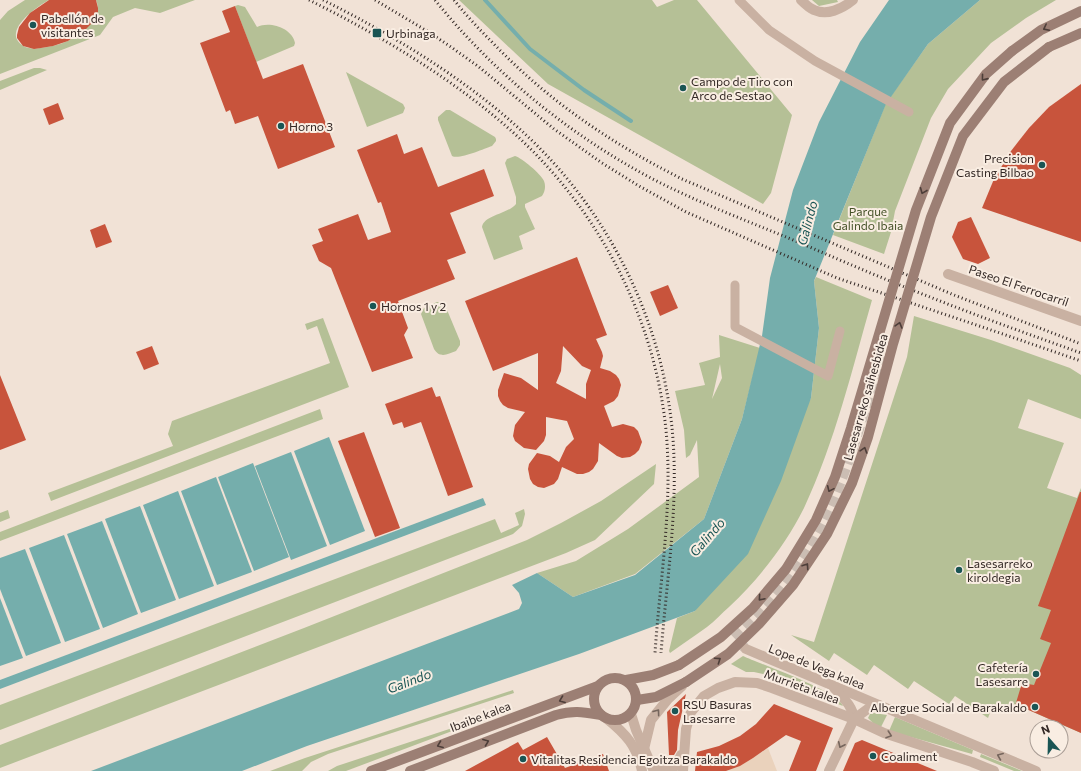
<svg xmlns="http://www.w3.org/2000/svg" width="1081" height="771" font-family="Commissioner,sans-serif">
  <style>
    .green { fill: #b5c096; fill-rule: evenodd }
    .plaza { fill: #ead2bc }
    .water { fill: #75aeac }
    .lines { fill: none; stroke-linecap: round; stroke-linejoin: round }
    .stream { stroke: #75aeac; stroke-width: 4 }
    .building { fill: #c8543c; fill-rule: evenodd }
    .minor-tunnel { stroke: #cbbdb3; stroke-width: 10; stroke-dasharray: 10 5; stroke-linecap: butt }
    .pedestrian { stroke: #c9b1a2; stroke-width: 9 }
    .minor { stroke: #c9b1a2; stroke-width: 10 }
    .tertiary { stroke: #c9b1a2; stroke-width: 10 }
    .secondary { stroke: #9c7f74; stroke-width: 10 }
    .rail { stroke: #332825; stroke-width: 3; stroke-dasharray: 1 3; stroke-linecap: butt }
    .secondary-bridge { stroke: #9c7f74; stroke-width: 10 }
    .oneway { stroke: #4d3e39 }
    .oneway2 { stroke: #76665d }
    .poi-dot { fill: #1a5554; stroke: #f9ede2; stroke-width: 1.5 }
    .labels { text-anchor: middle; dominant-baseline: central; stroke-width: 4; stroke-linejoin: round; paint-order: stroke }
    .poi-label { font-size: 12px; fill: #332825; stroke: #f9ede2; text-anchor: start }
    .park-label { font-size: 12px; fill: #455228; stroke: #f9ede2 }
    .street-label { font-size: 12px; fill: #332825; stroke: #f9ede2 }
    .water-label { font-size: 13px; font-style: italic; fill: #1a5554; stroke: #f9ede2 }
  </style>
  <rect width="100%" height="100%" fill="#f1e2d6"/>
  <!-- green -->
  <g class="green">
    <path d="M25,0h24c-11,6 -47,30 -27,45 5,4 12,4 18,3 20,-2 39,-9 50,-26 6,-8 10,-13 6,-22h99l-35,13 -25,-5 -22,9 -13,18 -100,39v-54l8,-9z"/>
    <polygon points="459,0 652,0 657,7 674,0 697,0 792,115 771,193 763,204 548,84"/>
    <polygon points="812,0 837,0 838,2 819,6"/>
    <polygon points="980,0 1056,0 1026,18 991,43 948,89 931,118 895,211 891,232 884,254 833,235 886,103 928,44"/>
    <path d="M238,5l7,2 12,20c13,-6 35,1 38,16l-1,3 -38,16 -21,-56z"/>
    <polygon points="34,68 40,68 47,70 0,90 0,81"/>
    <polygon points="346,72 403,104 405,108 403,113 367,127"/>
    <path d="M446,110h4l45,27 1,2v2l-4,5c-9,3 -33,14 -40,10l-14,-36v-3z"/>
    <path d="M515,156c7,2 26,18 29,25 2,5 1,11 -2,15l-17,8v3l10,22 -16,7 4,13 -29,11 -12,-33c2,-12 26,-13 34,-23v-7l-11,-34 2,-4z"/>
    <path d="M816,277l56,23c-20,70 -37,142 -68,208 -18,36 -45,71 -75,99 -7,6 -14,14 -22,20 -12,9 -25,17 -37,26l-1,-2 8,-33 18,-7 116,-213 8,-70 -5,-47z"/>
    <path d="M437,302h5l3,3 15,36v4l-4,6c-8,3 -16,8 -22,-2l-13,-35 3,-6z"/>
    <polygon points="914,316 991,340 1070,368 1081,375 1081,419 1028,399 1018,428 1064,443 1047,488 1077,498 1081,488 1081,733 1024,708 1015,706 993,705 988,718 955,696 949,704 914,681 908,689 874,665 867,675 834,653 829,661 791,635 814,642 907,357"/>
    <polygon points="323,318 349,387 51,501 48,493 173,446 168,434 172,421 330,363 317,326 307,330 305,324"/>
    <path d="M719,335l41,13 -18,71 -38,100 -69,55 -62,23 -36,-24 39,-12 52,-32 71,-52 -2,-37 -7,15 -4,3 -2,-28 -9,-39 30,-6 -6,-22 21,-6zM720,364l2,14 -10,21z"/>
    <polygon points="320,409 323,419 0,541 0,532"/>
    <polygon points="656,464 654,484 595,540 566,553 0,768 0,745 304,628 527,540 561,523 601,501"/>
    <polygon points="524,509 525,514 522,526 513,534 0,730 0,705 495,519 501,533 519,525 515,513"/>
    <polygon points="8,510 10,518 0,522 0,513"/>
    <path d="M743,656c17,8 95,35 100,50l-64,-24 -16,-8 -9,-2h-8l-15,-8z"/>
    <polygon points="513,690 514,693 328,754 311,762 302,771 270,771 305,758"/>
    <polygon points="516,707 346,771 328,771 337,766"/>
    <polygon points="874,713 887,715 881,727 874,724 868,718 870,714"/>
    <polygon points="895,717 973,750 972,754 889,731"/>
    <polygon points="981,754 1022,771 1014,771 980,757"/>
  </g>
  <!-- plaza -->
  <polygon class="plaza" points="768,748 777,771 726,771 740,766"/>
  <!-- water -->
  <g class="water">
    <polygon points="889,0 980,0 928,44 886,104 814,281 819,328 811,398 781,481 748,554 695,611 579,654 307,746 242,771 91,771 519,609 522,603 519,593 512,585 537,573 573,597 635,575 704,519 742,419 762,336 770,278 793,190 819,122 860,42"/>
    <polygon points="329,437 365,531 330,545 294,451"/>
    <polygon points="291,452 327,546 291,560 255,466"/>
    <polygon points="253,463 289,557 254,571 218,477"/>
    <polygon points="216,477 252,572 217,585 181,491"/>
    <polygon points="178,491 214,586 179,599 143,505"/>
    <polygon points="483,498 486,505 0,689 0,680"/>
    <polygon points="140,506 176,600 141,613 105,519"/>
    <polygon points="102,521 138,614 103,628 67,534"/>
    <polygon points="64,535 100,629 65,642 29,548"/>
    <polygon points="25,549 61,643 26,656 0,589 0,558"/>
    <polygon points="0,598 23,658 0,666"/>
  </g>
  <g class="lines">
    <!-- stream -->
    <polyline class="stream" points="485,0 530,49 584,90 631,121"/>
  </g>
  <!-- building -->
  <g class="building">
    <polygon points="49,0 96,0 98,8 98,12 92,23 86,29 68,41 53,46 41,48 34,49 23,46 17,38 17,35 19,27 30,13"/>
    <polygon points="235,6 263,79 303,64 335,147 278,169 258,116 235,124 230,110 226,112 200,43 230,32 222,11"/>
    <polygon points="1081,84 1081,242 982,208 994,179 1011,151 1029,128 1049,107"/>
    <polygon points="58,103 64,119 49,125 43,109"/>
    <polygon points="397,134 404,154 422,147 438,187 484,169 494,196 450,213 466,253 447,260 455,279 398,301 408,328 404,335 413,358 372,372 331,268 319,261 312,245 323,241 318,229 358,214 368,240 391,232 381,202 378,203 357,150"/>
    <polygon points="971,217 990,258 978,264 963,259 952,237 958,222"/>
    <polygon points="105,224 112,242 96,248 90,230"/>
    <path d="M577,257l30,78 -11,4 6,13 1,4 -3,12 10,3 6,4 3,4 2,6 -3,11 -4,5 -10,5 8,21 11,-3 11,3 4,4 4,11 -3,8 -4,4 -5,3 -8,1 -5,-2 -18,-13 -1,18 -5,8 -4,3 -6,2h-6l-15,-7 -4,12 -4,5 -10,4 -6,-1 -5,-3 -3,-5 -2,-10 1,-5 8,-11 13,3 9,6 7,-15 8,-8 -7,-18 -21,-4v18l-2,6 -8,9 -12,-2 -9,-7 -2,-5 2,-11 10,-13 -17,-4 -5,-3 -3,-4 -2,-5v-6l6,-17 17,5 17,12v-37l-45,18 -28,-70zM563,346l19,20 9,4 -5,14v15l-30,-16 5,-12z"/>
    <polygon points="668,285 678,308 660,316 650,292"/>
    <polygon points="152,346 159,364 144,370 136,352"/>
    <polygon points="0,375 26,440 0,450"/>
    <polygon points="432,387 436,397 440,396 473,487 448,496 421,422 404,428 402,422 393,425 385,404"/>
    <polygon points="364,432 400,528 375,537 338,441"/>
    <polygon points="1080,492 1081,492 1081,733 1024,708 1015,706 1022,683 1034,685 1051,643 1040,639 1051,610 1038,606"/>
    <polygon points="686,694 678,730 677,750 674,755 669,755 667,712"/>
    <polygon points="774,704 833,728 816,771 789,771 801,741 786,735 753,758 740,766 726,771 695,771 697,752 719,746 740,736 756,724"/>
    <polygon points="547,737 565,768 603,754 609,771 465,771 518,742 523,750"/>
    <polygon points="862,740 937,771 843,771 855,743"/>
  </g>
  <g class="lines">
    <!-- minor-tunnel -->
    <path class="minor-tunnel" d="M745,648l-11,-10c19,-19 37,-37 53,-58 51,-66 71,-147 94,-225"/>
    <!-- pedestrian -->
    <g class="pedestrian">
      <polyline points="739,0 769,30 815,61 909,112"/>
      <polyline points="735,285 735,327 828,376 840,331"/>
    </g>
    <!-- minor -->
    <g class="minor">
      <path d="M801,0c3,3 8,8 13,10 13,6 28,-1 39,-10"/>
      <polyline points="948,274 1081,321"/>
      <polyline points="746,649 879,705"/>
      <path d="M834,688c9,10 19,18 20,31"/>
      <path d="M606,718c20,16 31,28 36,53"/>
      <polyline points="644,749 651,720 668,699 682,686"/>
      <polyline points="666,771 676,766 681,755"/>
      <polyline points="683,771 686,729 691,712 704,696 718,688 735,682 757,683 772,688 854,719 884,733 972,762 994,771"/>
      <polyline points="829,771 854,719 869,708 879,705 1036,771"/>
    </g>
    <!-- tertiary -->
    <polyline class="tertiary" points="631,714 636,730 653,769 666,771"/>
    <!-- secondary -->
    <g class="secondary">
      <polyline points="1049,47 1081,33"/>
      <polyline points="1012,51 1041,30 1081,11"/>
      <circle cx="615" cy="699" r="21"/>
      <polyline points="626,680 653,675 679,665"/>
      <polyline points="637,700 656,697 686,682"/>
      <polyline points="371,771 598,686"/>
      <path d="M410,771l146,-56c18,-5 27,-3 45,0"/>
    </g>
    <!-- rail -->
    <g class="rail">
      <path d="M309,0c81,40 175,97 236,164 67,73 111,167 121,266 7,75 -6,149 -11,223"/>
      <path d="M323,0c80,40 166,93 227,159 75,81 121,190 124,300 2,65 -8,129 -13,194"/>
      <polyline points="375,0 427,31 451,47 479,67 554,129 602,163 639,186 686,212 837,278 997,332 1081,361"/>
      <path d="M435,0c58,72 131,132 212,176 49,26 101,45 151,66 44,19 88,38 132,55 50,20 101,38 151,56"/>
      <path d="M454,0c11,14 24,28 37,41 56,59 118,101 191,138l272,116 127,49"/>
    </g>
    <!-- secondary-bridge -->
    <g class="secondary-bridge">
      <polyline points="679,665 721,637 753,608 786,569 816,520 835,477 851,428 916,210 950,123 986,74 1012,51"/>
      <polyline points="686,682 728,654 759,624 793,585 827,534 852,483 868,437 893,344 931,217 963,136 1004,82 1049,47"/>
    </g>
  </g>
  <!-- one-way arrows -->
  <defs><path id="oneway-chevron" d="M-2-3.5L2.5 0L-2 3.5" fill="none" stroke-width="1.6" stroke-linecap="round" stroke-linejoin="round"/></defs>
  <g class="oneway">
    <use href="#oneway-chevron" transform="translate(1046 28) rotate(153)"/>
    <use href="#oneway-chevron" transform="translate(984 78) rotate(129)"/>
    <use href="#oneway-chevron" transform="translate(923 191) rotate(112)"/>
    <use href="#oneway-chevron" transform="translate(899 325) rotate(-74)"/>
    <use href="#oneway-chevron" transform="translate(864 450) rotate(-72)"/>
    <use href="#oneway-chevron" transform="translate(830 489) rotate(114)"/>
    <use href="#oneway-chevron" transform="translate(806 566) rotate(-56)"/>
    <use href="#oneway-chevron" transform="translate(761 598) rotate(131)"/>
    <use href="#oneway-chevron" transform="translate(718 660) rotate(-34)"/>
    <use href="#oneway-chevron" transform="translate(562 700) rotate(159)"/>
    <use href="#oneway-chevron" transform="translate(486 742) rotate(-21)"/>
    <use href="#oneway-chevron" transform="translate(440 745) rotate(159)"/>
  </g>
  <g class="oneway2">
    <use href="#oneway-chevron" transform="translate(657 712) rotate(-54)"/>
    <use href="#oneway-chevron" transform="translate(889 735) rotate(19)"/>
    <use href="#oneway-chevron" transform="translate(841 745) rotate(115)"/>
    <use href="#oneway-chevron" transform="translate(1000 756) rotate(-158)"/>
  </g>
  <!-- markers -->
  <g class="poi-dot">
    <circle cx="33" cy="25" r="4"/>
    <rect x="372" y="28" width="10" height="10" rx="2"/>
    <circle cx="683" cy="88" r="4"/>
    <circle cx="281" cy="126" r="4"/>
    <circle cx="1042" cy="165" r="4"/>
    <circle cx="373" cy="306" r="4"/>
    <circle cx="959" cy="570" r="4"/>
    <circle cx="1036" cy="674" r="4"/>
    <circle cx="1035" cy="707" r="4"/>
    <circle cx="675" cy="711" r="4"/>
    <circle cx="873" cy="756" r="4"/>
    <circle cx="523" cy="759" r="4"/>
  </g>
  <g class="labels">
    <!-- poi labels -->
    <g class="poi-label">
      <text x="41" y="18">Pabellón de<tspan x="41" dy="14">visitantes</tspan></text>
      <text x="386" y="33">Urbinaga</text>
      <text x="691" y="81">Campo de Tiro con<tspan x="691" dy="14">Arco de Sestao</tspan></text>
      <text x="289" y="126">Horno 3</text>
      <text x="1034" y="158" text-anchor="end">Precision<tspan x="1034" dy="14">Casting Bilbao</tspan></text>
      <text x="381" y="306">Hornos 1 y 2</text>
      <text x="967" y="563">Lasesarreko<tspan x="967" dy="14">kiroldegia</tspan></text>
      <text x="1028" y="667" text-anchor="end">Cafetería<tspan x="1028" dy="14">Lasesarre</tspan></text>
      <text x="683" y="704">RSU Basuras<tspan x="683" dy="14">Lasesarre</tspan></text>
      <text x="1027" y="707" text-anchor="end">Albergue Social de Barakaldo</text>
      <text x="881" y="756">Coaliment</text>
      <text x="531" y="759">Vitalitas Residencia Egoitza Barakaldo</text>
    </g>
    <!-- park labels -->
    <g class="park-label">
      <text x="868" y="211">Parque<tspan x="868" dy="14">Galindo Ibaia</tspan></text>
    </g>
    <!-- street labels -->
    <g class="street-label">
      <text transform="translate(1019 285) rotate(19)">Paseo El Ferrocarril</text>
      <text transform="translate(865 397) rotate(-74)">Lasesarreko saihesbidea</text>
      <text transform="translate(817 666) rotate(22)">Lope de Vega kalea</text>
      <text transform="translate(802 686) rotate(20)">Murrieta kalea</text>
      <text transform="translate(480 716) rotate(-21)">Ibaibe kalea</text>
    </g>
    <!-- water labels -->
    <g class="water-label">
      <text transform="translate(807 223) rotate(-75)">Galindo</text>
      <text transform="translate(707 537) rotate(-49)">Galindo</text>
      <text transform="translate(409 681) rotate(-21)">Galindo</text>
    </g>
  </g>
  <!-- north arrow -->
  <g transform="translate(1049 739) rotate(340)"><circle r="19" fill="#f9ede2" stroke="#aa9e96"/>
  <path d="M0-3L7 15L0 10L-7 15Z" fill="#1a5554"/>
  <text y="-6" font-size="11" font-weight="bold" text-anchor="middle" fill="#332825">N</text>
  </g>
</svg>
